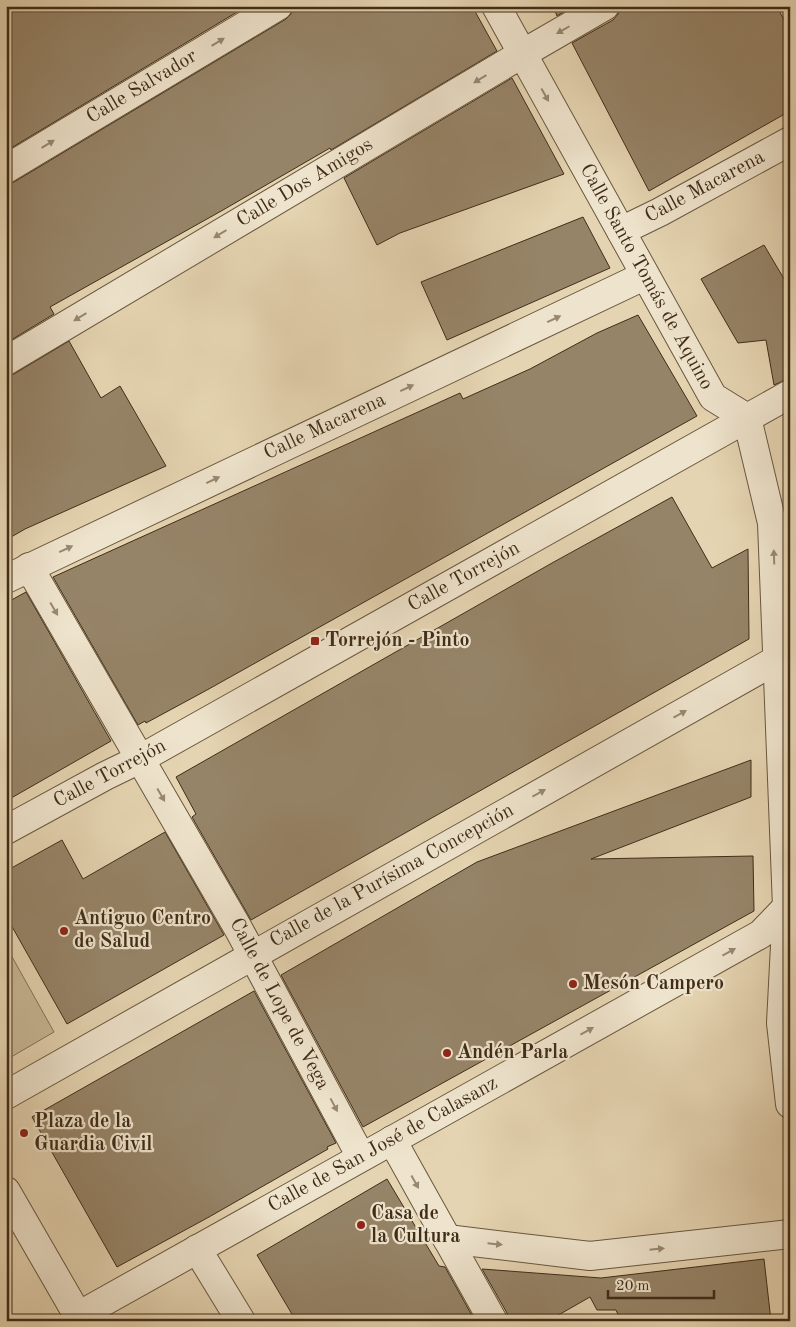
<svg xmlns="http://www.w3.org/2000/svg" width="796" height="1327" font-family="'Old Standard TT',serif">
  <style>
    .green { fill: #c9b897; stroke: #847258 }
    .building { fill: #968468; stroke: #402d18 }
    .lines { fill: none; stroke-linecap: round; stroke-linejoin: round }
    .street-casing { stroke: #69573e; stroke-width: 30 }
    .street { stroke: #eee3cc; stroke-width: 28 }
    .oneway { fill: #978872 }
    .poi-dot { fill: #8f2418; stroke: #eee3cc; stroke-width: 2 }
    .labels { text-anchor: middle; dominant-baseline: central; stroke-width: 4.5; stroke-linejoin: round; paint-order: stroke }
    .street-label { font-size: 20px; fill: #402d18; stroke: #eee3cc }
    .poi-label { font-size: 20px; font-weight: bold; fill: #402d18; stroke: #eee3cc; text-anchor: start }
  </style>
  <rect width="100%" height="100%" fill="#e5d4b1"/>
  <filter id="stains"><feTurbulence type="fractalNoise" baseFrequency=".004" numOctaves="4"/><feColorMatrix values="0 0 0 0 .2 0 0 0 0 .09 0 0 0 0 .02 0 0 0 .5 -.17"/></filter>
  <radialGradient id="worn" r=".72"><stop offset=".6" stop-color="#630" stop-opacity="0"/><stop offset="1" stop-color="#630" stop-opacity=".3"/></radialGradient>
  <!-- green -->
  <polygon class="green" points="6,946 54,1032 6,1060"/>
  <!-- building -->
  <g class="building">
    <polygon points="6,6 247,6 6,151"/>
    <polygon points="294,6 472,6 497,51 331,150 330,148 223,210 50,307 54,314 6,343 6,185 14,182 286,19 291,14"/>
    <polygon points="553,6 573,6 557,16"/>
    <polygon points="621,6 776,6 790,29 790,111 649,191 572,43 613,20 618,14"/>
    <polygon points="512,78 564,174 400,233 377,245 344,178"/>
    <polygon points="583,217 610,268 447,340 421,282"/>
    <polygon points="764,245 790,289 790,378 774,385 766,340 738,343 701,279"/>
    <polygon points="638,315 697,416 207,690 146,723 145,721 138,725 53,577 460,393 463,399 530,369 597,333"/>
    <polygon points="69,341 101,398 120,386 166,466 25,529 6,540 6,377 14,374"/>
    <polygon points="672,497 712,568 748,549 749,639 251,920 192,817 196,814 176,777 552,563"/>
    <polygon points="26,592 111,741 6,801 6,603"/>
    <polygon points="751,760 751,797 591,859 753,856 754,911 363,1127 281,975 477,862"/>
    <polygon points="165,832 224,935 67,1024 6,916 6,871 62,840 83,879"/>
    <polygon points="254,991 336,1143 327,1147 328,1149 209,1217 117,1267 32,1117"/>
    <polygon points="387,1179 439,1266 445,1267 475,1321 296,1321 257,1255"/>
    <polygon points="764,1259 771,1321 621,1321 616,1310 597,1310 590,1297 548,1321 509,1321 507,1313 482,1269 601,1278"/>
  </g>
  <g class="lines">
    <!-- street casing -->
    <g class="street-casing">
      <g id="street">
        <polyline points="496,6 713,397 747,418 772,523 787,907 781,1023 790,1104"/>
        <polyline points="6,169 278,6"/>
        <polyline points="621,231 660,212 790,141"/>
        <polyline points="6,361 522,54 605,6"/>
        <polyline points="29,567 238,928 361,1157"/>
        <polyline points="6,579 644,276"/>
        <polyline points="6,830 105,776 140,759 790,394"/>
        <polyline points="6,1095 778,659"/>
        <polyline points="392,1140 493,1321"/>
        <polyline points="6,1191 81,1321"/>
        <polyline points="447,1239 590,1256 790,1234"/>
        <polyline points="197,1249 241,1321"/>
        <polyline points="78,1316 761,934 787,907"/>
      </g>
    </g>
    <!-- street -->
    <use href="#street" class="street"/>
  </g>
  <!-- one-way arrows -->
  <defs><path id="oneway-solid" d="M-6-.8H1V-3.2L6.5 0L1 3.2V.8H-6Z" transform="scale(1.25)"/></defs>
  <g class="oneway">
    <use href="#oneway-solid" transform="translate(563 30) rotate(150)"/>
    <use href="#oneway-solid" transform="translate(218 42) rotate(-31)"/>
    <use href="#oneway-solid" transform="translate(480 79) rotate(149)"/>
    <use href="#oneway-solid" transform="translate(545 95) rotate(61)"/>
    <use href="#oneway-solid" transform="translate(48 144) rotate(-31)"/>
    <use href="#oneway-solid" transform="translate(220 234) rotate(149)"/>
    <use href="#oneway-solid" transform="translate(80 317) rotate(149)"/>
    <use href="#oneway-solid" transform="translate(554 319) rotate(-25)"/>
    <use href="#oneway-solid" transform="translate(407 388) rotate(-25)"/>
    <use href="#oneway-solid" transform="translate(213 480) rotate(-25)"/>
    <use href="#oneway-solid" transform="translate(66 549) rotate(-25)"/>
    <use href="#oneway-solid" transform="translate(774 557) rotate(-92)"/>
    <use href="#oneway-solid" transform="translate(54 609) rotate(60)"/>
    <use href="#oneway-solid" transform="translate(680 714) rotate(-29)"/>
    <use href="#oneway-solid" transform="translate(539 793) rotate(-29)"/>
    <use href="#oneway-solid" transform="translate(161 795) rotate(60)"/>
    <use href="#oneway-solid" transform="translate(729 952) rotate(-29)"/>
    <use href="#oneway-solid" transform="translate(587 1031) rotate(-29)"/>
    <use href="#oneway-solid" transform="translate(334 1105) rotate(62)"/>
    <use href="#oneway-solid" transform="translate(415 1182) rotate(61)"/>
    <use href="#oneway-solid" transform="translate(495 1244) rotate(6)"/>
    <use href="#oneway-solid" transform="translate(657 1249) rotate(-6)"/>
  </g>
  <!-- markers -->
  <g class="poi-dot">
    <rect x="310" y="636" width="10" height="10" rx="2.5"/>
    <circle cx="64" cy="931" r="5"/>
    <circle cx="573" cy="984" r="5"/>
    <circle cx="447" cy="1053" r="5"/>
    <circle cx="24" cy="1133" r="5"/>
    <circle cx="361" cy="1225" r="5"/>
  </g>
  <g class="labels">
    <!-- street labels -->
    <g class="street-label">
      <text transform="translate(142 87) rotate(-31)">Calle Salvador</text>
      <text transform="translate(305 183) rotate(-31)">Calle Dos Amigos</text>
      <text transform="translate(705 187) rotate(-28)">Calle Macarena</text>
      <text transform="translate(646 277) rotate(61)">Calle Santo Tomás de Aquino</text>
      <text transform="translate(325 427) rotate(-25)">Calle Macarena</text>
      <text transform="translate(464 577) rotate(-29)">Calle Torrejón</text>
      <text transform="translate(110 774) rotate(-28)">Calle Torrejón</text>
      <text transform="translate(392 876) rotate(-29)">Calle de la Purísima Concepción</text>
      <text transform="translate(279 1004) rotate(62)">Calle de Lope de Vega</text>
      <text transform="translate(383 1145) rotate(-29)">Calle de San José de Calasanz</text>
    </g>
    <!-- poi labels -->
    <g class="poi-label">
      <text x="325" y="641">Torrejón - Pinto</text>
      <text x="74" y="919">Antiguo Centro<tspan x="74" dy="23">de Salud</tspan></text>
      <text x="583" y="984">Mesón Campero</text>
      <text x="457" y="1053">Andén Parla</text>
      <text x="34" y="1122">Plaza de la<tspan x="34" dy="23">Guardia Civil</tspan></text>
      <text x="371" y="1214">Casa de<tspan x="371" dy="23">la Cultura</tspan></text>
    </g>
  </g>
  <!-- margin -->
  <rect width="796" height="1327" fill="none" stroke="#e5d4b1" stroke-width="25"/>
  <rect x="8" y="8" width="781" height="1312" fill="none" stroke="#402d18" stroke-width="2.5"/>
  <rect x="12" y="12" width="771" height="1302" fill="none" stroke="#402d18"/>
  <!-- scale -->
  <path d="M608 1290v8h106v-8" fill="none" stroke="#402d18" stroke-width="2.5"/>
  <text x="616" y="1290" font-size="15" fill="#402d18" stroke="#eee3cc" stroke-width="4" paint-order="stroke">20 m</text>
  <rect width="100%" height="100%" filter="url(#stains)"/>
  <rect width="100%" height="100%" fill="url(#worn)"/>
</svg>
